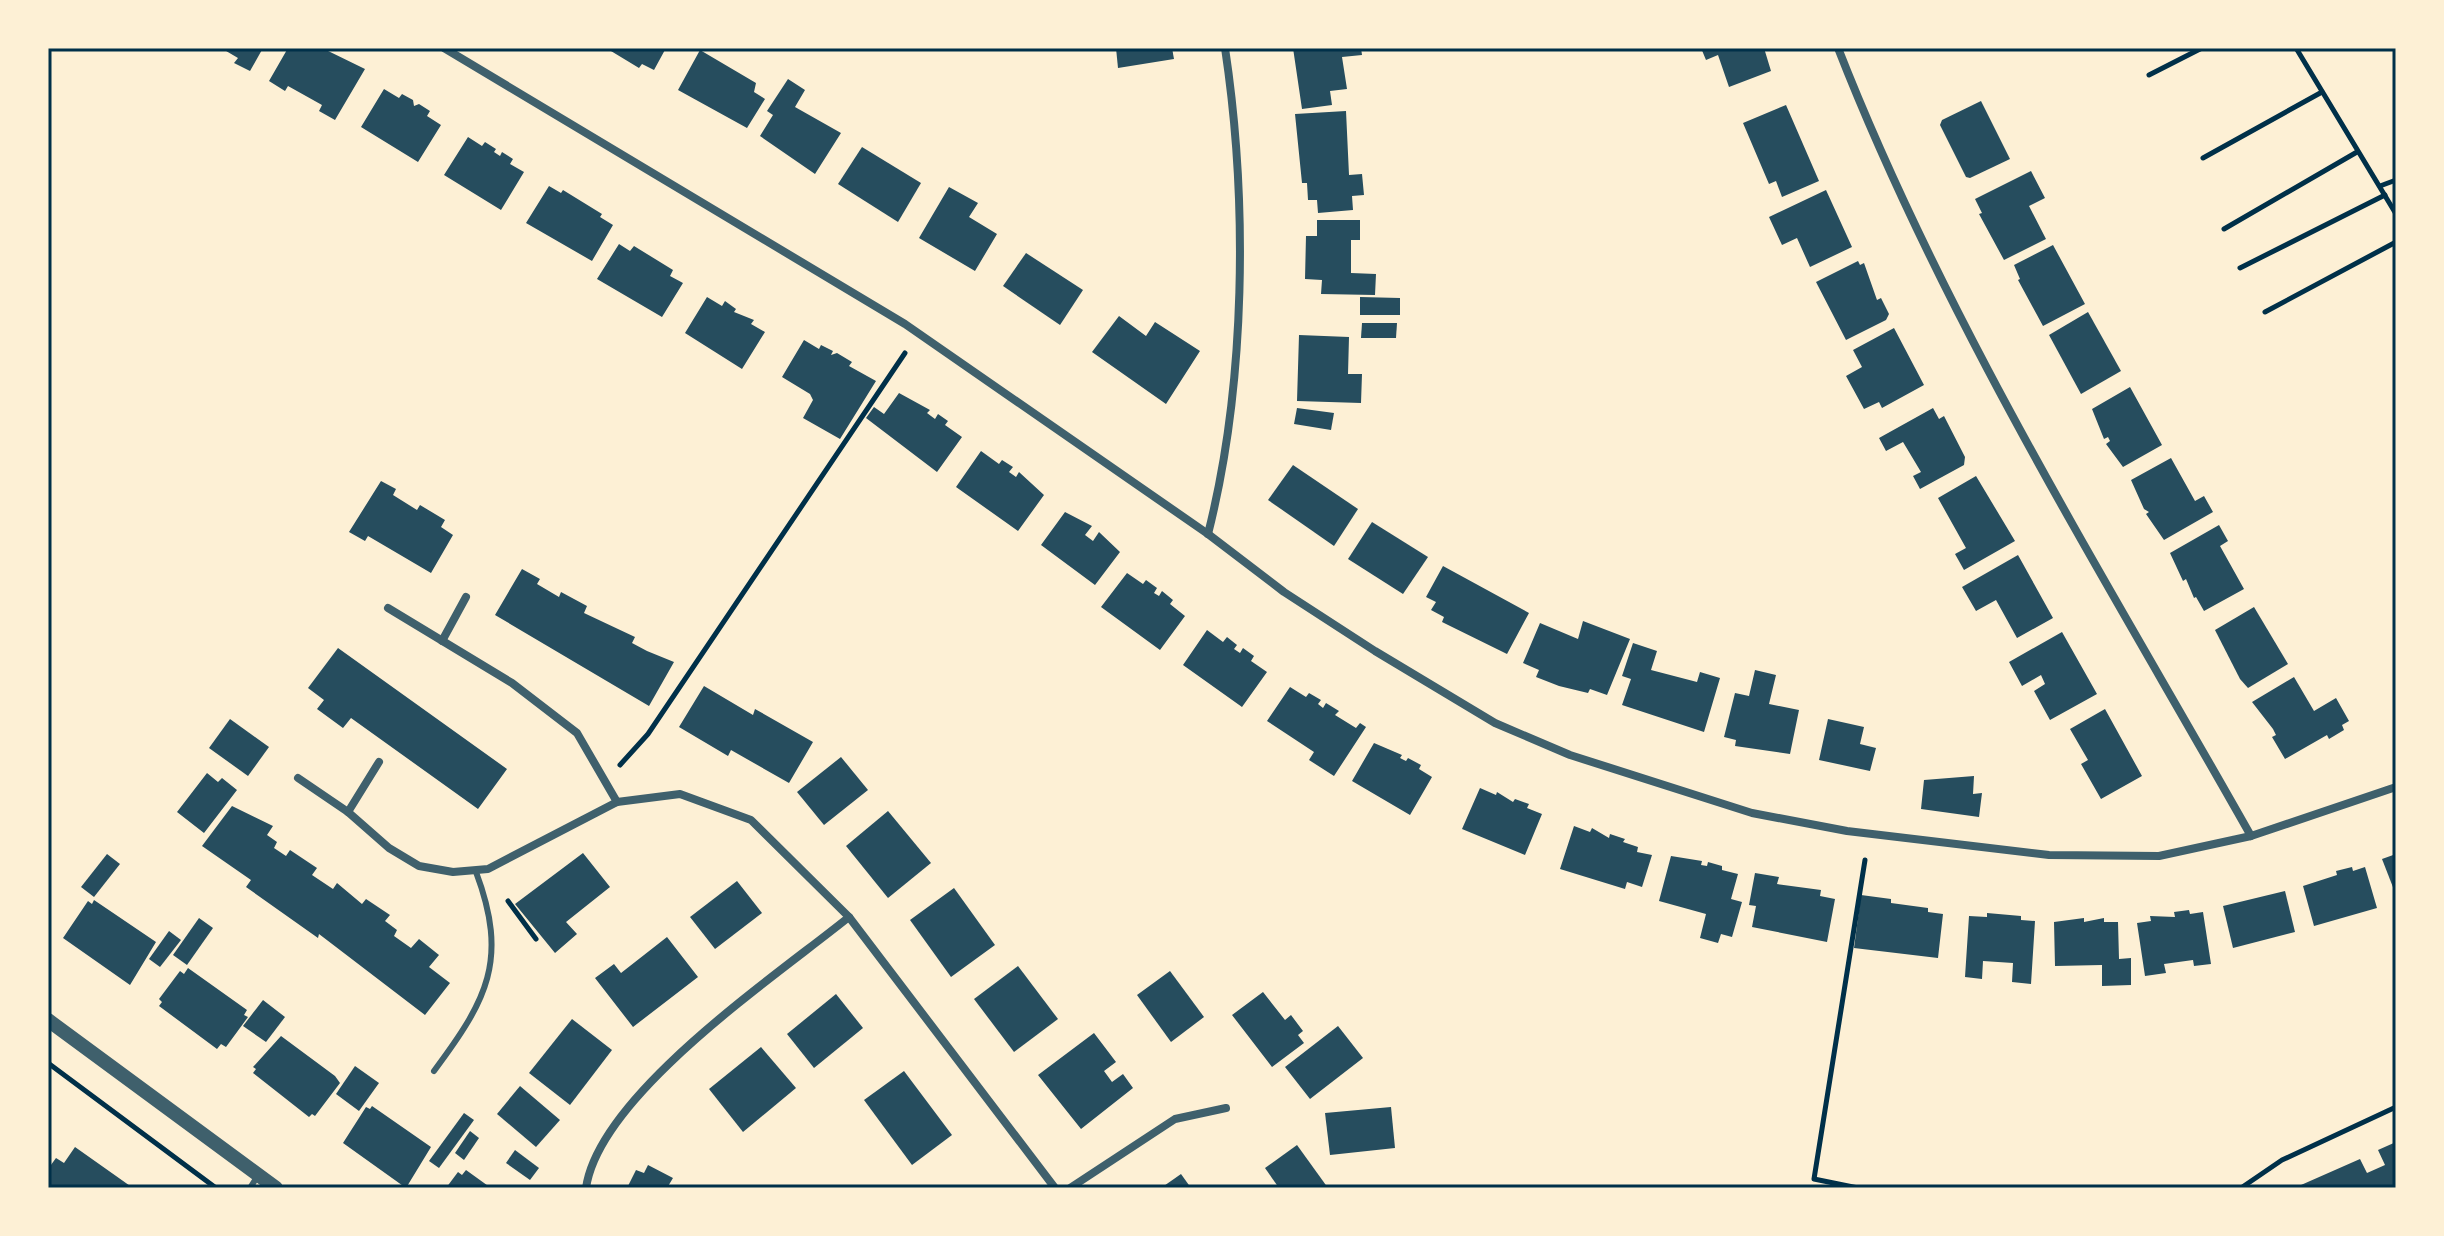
<svg xmlns="http://www.w3.org/2000/svg" width="2444" height="1236" font-family="Cabin,sans-serif">
  <style>
    .building { fill: #264d5e }
    .lines { fill: none; stroke-linecap: round; stroke-linejoin: round }
    .path { stroke: #003049; stroke-width: 5 }
    .service { stroke: #3f606c; stroke-width: 6 }
    .minor { stroke: #3f606c; stroke-width: 8 }
    .tertiary { stroke: #3f606c; stroke-width: 14 }
    .neatline { fill: none; stroke: #003049; stroke-width: 3 }
  </style>
  <rect width="100%" height="100%" fill="#fdf0d5"/>
  <!-- building -->
  <g class="building">
    <polygon points="221,48 263,48 250,71 234,63 238,58"/>
    <polygon points="288,48 322,48 365,69 335,120 319,111 322,105 288,86 285,91 269,81"/>
    <polygon points="606,48 666,48 654,70 642,64 639,68"/>
    <polygon points="1116,48 1172,48 1174,59 1118,68"/>
    <polygon points="1293,48 1361,48 1362,55 1342,57 1347,89 1330,91 1332,105 1302,109"/>
    <polygon points="1701,48 1764,48 1771,71 1729,87 1718,55 1706,60"/>
    <polygon points="700,50 756,83 754,92 765,99 747,128 678,90"/>
    <polygon points="788,79 805,90 795,107 841,133 815,174 760,136 773,115 767,111"/>
    <polygon points="384,89 399,98 402,94 413,100 414,106 419,104 430,111 427,116 441,125 418,162 361,127"/>
    <polygon points="1981,101 2010,159 1970,178 1966,177 1940,125 1942,120"/>
    <polygon points="1786,105 1819,181 1782,197 1776,181 1769,184 1743,123"/>
    <polygon points="1346,111 1349,175 1362,174 1364,195 1352,196 1353,210 1318,213 1317,200 1308,200 1307,183 1302,183 1295,114"/>
    <polygon points="468,137 482,146 485,142 496,149 494,152 500,156 502,152 513,159 510,164 524,172 501,210 444,175"/>
    <polygon points="862,147 921,183 898,222 838,184"/>
    <polygon points="2031,171 2045,198 2029,206 2046,239 2004,260 1979,214 1982,213 1975,199"/>
    <polygon points="549,186 561,193 563,190 602,214 600,217 613,225 592,261 526,223"/>
    <polygon points="949,187 978,203 969,217 997,234 975,271 919,238"/>
    <polygon points="1826,190 1852,247 1810,267 1797,238 1782,245 1769,217"/>
    <polygon points="1317,220 1360,220 1360,240 1351,240 1351,273 1376,274 1375,295 1321,294 1322,280 1305,279 1306,236 1317,236"/>
    <polygon points="619,244 630,251 634,246 673,270 670,276 683,283 662,317 597,279"/>
    <polygon points="2053,245 2085,304 2043,326 2018,280 2020,279 2014,265"/>
    <polygon points="1026,253 1083,290 1060,325 1003,286"/>
    <polygon points="1858,261 1860,265 1864,263 1877,300 1881,298 1889,314 1886,320 1846,340 1816,282"/>
    <polygon points="707,297 722,306 725,301 736,309 734,312 754,320 751,324 765,332 742,369 685,333"/>
    <polygon points="1360,297 1400,298 1400,315 1360,315"/>
    <polygon points="2088,312 2121,371 2081,394 2049,335"/>
    <polygon points="1119,316 1146,336 1155,322 1200,351 1166,404 1092,352"/>
    <polygon points="1362,323 1397,323 1396,338 1361,338"/>
    <polygon points="1894,328 1924,385 1882,408 1879,402 1864,409 1846,376 1862,367 1853,350"/>
    <polygon points="1299,335 1349,337 1348,374 1362,374 1361,403 1297,401"/>
    <polygon points="804,340 819,349 821,345 833,351 831,355 837,353 852,362 849,366 876,381 840,439 803,418 813,400 810,394 782,377"/>
    <polygon points="2130,387 2162,445 2123,467 2106,444 2110,441 2108,437 2104,439 2092,409"/>
    <polygon points="899,393 930,410 927,413 935,419 938,414 948,421 945,425 962,437 937,472 866,418 874,407 884,414"/>
    <polygon points="1297,408 1334,413 1331,430 1294,424"/>
    <polygon points="1933,408 1939,419 1944,416 1965,457 1964,465 1920,489 1913,476 1921,472 1903,442 1886,451 1879,438"/>
    <polygon points="981,451 999,464 1002,460 1013,467 1009,472 1016,477 1019,472 1044,495 1018,531 956,487"/>
    <polygon points="2171,458 2195,501 2204,496 2213,512 2164,540 2146,514 2149,512 2144,509 2131,480"/>
    <polygon points="1293,465 1358,509 1334,546 1268,500"/>
    <polygon points="1976,476 2015,541 1964,570 1955,554 1966,548 1938,498"/>
    <polygon points="381,481 396,489 393,495 417,510 420,505 445,520 441,527 453,535 431,573 368,536 365,541 349,532"/>
    <polygon points="1065,512 1092,526 1085,535 1093,541 1099,532 1120,552 1095,585 1041,545"/>
    <polygon points="1372,522 1428,557 1403,594 1348,559"/>
    <polygon points="2219,525 2228,541 2220,546 2244,589 2204,611 2196,597 2194,598 2186,579 2183,581 2170,553"/>
    <polygon points="2018,555 2053,618 2017,638 1996,600 1976,611 1962,587"/>
    <polygon points="1443,566 1529,613 1507,654 1442,622 1444,617 1431,610 1436,602 1426,597"/>
    <polygon points="522,569 540,579 537,584 559,597 561,592 587,606 584,613 635,637 632,643 647,651 674,662 649,706 495,615"/>
    <polygon points="1127,573 1143,584 1146,580 1157,588 1154,593 1159,596 1162,591 1173,600 1170,604 1185,616 1160,650 1101,607"/>
    <polygon points="2254,607 2288,664 2248,688 2240,679 2215,630"/>
    <polygon points="1583,621 1630,639 1607,695 1590,689 1588,693 1559,686 1536,677 1539,670 1523,663 1540,623 1578,639"/>
    <polygon points="1207,630 1223,642 1227,637 1237,645 1234,649 1240,653 1243,648 1254,656 1251,661 1267,672 1242,707 1183,665"/>
    <polygon points="2062,632 2097,694 2050,720 2034,691 2045,684 2041,675 2022,686 2009,662"/>
    <polygon points="1633,643 1657,651 1651,670 1697,682 1700,672 1720,678 1704,732 1622,705 1631,679 1622,676"/>
    <polygon points="338,648 507,769 478,809 351,718 343,728 317,709 324,700 308,688"/>
    <polygon points="1755,670 1776,675 1769,704 1799,710 1790,754 1735,746 1736,740 1724,737 1735,693 1749,696"/>
    <polygon points="2294,677 2314,711 2336,698 2349,721 2342,725 2344,730 2329,739 2327,735 2285,759 2272,737 2276,735 2273,729 2252,702"/>
    <polygon points="704,686 753,715 755,709 813,742 789,783 731,750 728,756 679,727"/>
    <polygon points="1290,687 1306,697 1309,693 1321,700 1318,704 1323,708 1326,703 1339,711 1335,715 1356,728 1360,723 1366,727 1334,776 1309,760 1314,752 1267,721"/>
    <polygon points="2105,709 2142,776 2101,799 2081,764 2088,760 2070,729"/>
    <polygon points="230,719 269,747 248,776 209,748"/>
    <polygon points="1828,719 1864,727 1860,744 1876,748 1870,771 1819,760"/>
    <polygon points="1374,743 1402,755 1400,758 1406,761 1408,758 1421,765 1419,769 1432,777 1410,815 1352,781"/>
    <polygon points="841,757 868,790 824,825 797,792"/>
    <polygon points="207,773 218,782 222,778 237,790 204,833 177,812"/>
    <polygon points="1974,776 1973,794 1982,793 1979,817 1921,809 1924,780"/>
    <polygon points="1480,788 1496,795 1497,792 1513,802 1515,799 1529,804 1527,808 1542,814 1525,855 1462,829"/>
    <polygon points="232,806 273,826 267,835 277,842 274,848 286,856 290,850 317,868 312,875 333,889 337,883 362,904 366,899 390,915 385,921 397,930 394,936 411,948 419,939 439,955 429,967 450,983 425,1015 319,934 318,938 246,887 251,880 202,846"/>
    <polygon points="888,811 931,863 888,898 846,846"/>
    <polygon points="1574,826 1590,832 1592,828 1609,838 1610,834 1625,839 1623,842 1638,847 1637,852 1652,855 1642,887 1627,882 1625,889 1560,869"/>
    <polygon points="583,853 610,887 566,922 577,934 555,953 515,904"/>
    <polygon points="107,854 120,864 94,897 81,887"/>
    <polygon points="2396,854 2396,895 2382,859"/>
    <polygon points="1671,856 1702,861 1701,865 1707,866 1708,862 1722,866 1722,870 1738,874 1731,899 1742,902 1732,937 1721,934 1718,943 1700,938 1706,914 1659,901"/>
    <polygon points="2352,867 2353,871 2365,867 2377,908 2314,926 2303,886 2337,875 2336,871"/>
    <polygon points="1755,873 1779,877 1777,884 1821,890 1820,896 1835,899 1827,942 1752,927 1756,906 1749,905"/>
    <polygon points="737,881 762,913 715,949 690,917"/>
    <polygon points="954,888 995,945 951,977 910,920"/>
    <polygon points="2285,891 2295,932 2233,948 2223,906"/>
    <polygon points="1861,895 1891,899 1891,903 1928,908 1928,912 1943,914 1938,958 1854,948"/>
    <polygon points="94,900 156,942 130,985 63,938 88,901 92,904"/>
    <polygon points="2189,910 2190,914 2203,912 2211,964 2194,966 2193,960 2164,964 2166,973 2145,976 2137,923 2151,921 2150,916 2175,917 2174,912"/>
    <polygon points="1987,913 2021,916 2021,920 2035,921 2031,984 2012,982 2013,963 1983,961 1982,979 1965,977 1969,916 1987,917"/>
    <polygon points="199,918 213,928 187,965 173,955"/>
    <polygon points="2084,918 2084,922 2104,918 2104,922 2118,922 2119,959 2131,958 2131,985 2102,986 2102,965 2055,966 2054,922"/>
    <polygon points="169,931 181,940 160,967 149,959"/>
    <polygon points="667,937 698,977 633,1027 595,978 614,964 621,973"/>
    <polygon points="1018,966 1058,1019 1014,1052 974,999"/>
    <polygon points="188,968 247,1010 244,1015 248,1017 226,1047 221,1044 217,1049 159,1006 162,1002 159,999 180,971 184,974"/>
    <polygon points="1170,971 1204,1017 1171,1042 1137,995"/>
    <polygon points="1263,992 1285,1020 1291,1015 1303,1031 1298,1035 1304,1043 1272,1067 1232,1015"/>
    <polygon points="836,994 863,1028 814,1068 787,1034"/>
    <polygon points="263,1000 285,1017 266,1042 243,1026"/>
    <polygon points="572,1019 612,1050 570,1105 529,1073"/>
    <polygon points="1338,1026 1363,1058 1310,1099 1285,1067"/>
    <polygon points="1094,1033 1116,1062 1104,1071 1112,1082 1123,1074 1133,1088 1081,1129 1038,1075"/>
    <polygon points="281,1036 335,1076 340,1083 315,1116 312,1114 309,1117 253,1073 256,1069 253,1067"/>
    <polygon points="761,1047 796,1088 743,1132 709,1089"/>
    <polygon points="355,1066 379,1083 359,1111 336,1094"/>
    <polygon points="904,1071 952,1135 912,1165 864,1100"/>
    <polygon points="520,1086 560,1120 536,1147 497,1114"/>
    <polygon points="372,1106 431,1147 406,1188 343,1143 366,1107 370,1109"/>
    <polygon points="1391,1107 1395,1148 1330,1155 1325,1113"/>
    <polygon points="464,1113 474,1120 439,1168 429,1161"/>
    <polygon points="470,1131 479,1138 464,1160 455,1153"/>
    <polygon points="2396,1142 2396,1188 2302,1188 2301,1185 2360,1159 2367,1173 2385,1165 2378,1150"/>
    <polygon points="1297,1145 1328,1188 1279,1188 1265,1168"/>
    <polygon points="75,1147 133,1188 48,1188 48,1169 56,1158 64,1163"/>
    <polygon points="515,1150 539,1168 530,1180 506,1163"/>
    <polygon points="648,1165 673,1178 667,1188 627,1188 636,1170 644,1173"/>
    <polygon points="466,1170 491,1188 446,1188 458,1172 462,1175"/>
    <polygon points="1181,1174 1191,1188 1161,1188"/>
  </g>
  <g class="lines">
    <!-- path -->
    <g class="path">
      <polyline points="2296,48 2396,214"/>
      <polyline points="2149,75 2202,48"/>
      <polyline points="2203,158 2322,92"/>
      <polyline points="2380,186 2396,180"/>
      <polyline points="2224,229 2357,152"/>
      <polyline points="2240,268 2385,195"/>
      <polyline points="2265,312 2396,242"/>
      <polyline points="620,765 648,734 905,353"/>
      <polyline points="508,901 536,939"/>
      <polyline points="48,1063 216,1188"/>
      <polyline points="1858,1188 1814,1179 1865,860"/>
      <polyline points="2241,1188 2282,1160 2396,1107"/>
    </g>
    <!-- service -->
    <g class="service">
      <path d="M434,1071c53,-71 75,-111 42,-199"/>
      <polyline points="250,1188 259,1174"/>
    </g>
    <!-- minor -->
    <g class="minor">
      <polyline points="444,48 905,324 1208,534 1284,592 1375,651 1495,723 1570,755 1752,813 1847,831 2049,855 2159,856 2251,836 2396,787"/>
      <path d="M1838,48c108,276 268,531 413,788"/>
      <path d="M1208,534c38,-150 40,-333 17,-486"/>
      <polyline points="388,608 512,683 577,733 617,802"/>
      <polyline points="442,641 466,597"/>
      <polyline points="298,778 348,812 389,848 419,866 453,872 488,869 617,802 680,794 751,820 849,917 1055,1188"/>
      <polyline points="348,812 379,762"/>
      <path d="M586,1188c13,-93 190,-212 263,-271"/>
      <polyline points="1070,1188 1175,1119 1226,1108"/>
    </g>
    <!-- tertiary -->
    <polyline class="tertiary" points="48,1020 276,1188"/>
  </g>
  <!-- border -->
  <rect width="2444" height="1236" fill="none" stroke="#fdf0d5" stroke-width="100"/>
  <rect x="50" y="50" width="2344" height="1136" class="neatline"/>
</svg>
